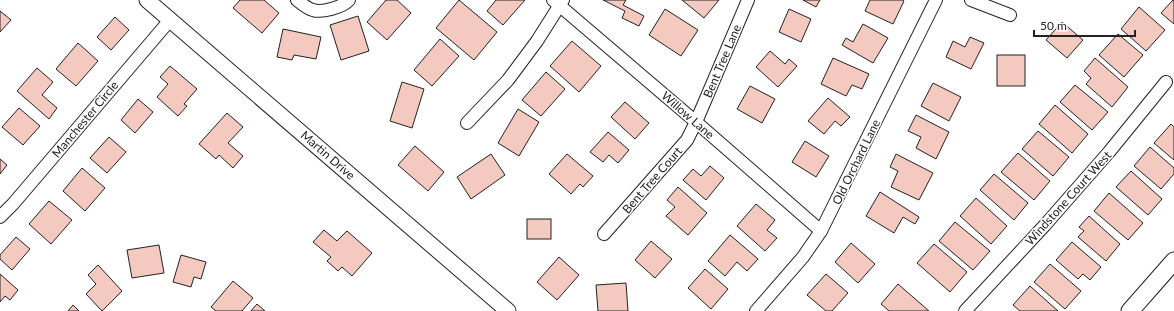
<svg xmlns="http://www.w3.org/2000/svg" width="1174" height="311" font-family="Lato,sans-serif">
  <style>
    .building { fill: #f3c9c0; stroke: #222 }
    .lines { fill: none; stroke-linecap: round; stroke-linejoin: round }
    .minor-casing { stroke: #222; stroke-width: 14 }
    .tertiary-casing { stroke: #222; stroke-width: 17 }
    .secondary-casing { stroke: #222; stroke-width: 19 }
    .minor { stroke: #fff; stroke-width: 12 }
    .tertiary { stroke: #fff; stroke-width: 15 }
    .secondary { stroke: #fff; stroke-width: 17 }
    .labels { text-anchor: middle; dominant-baseline: central; stroke-width: 3; stroke-linejoin: round; paint-order: stroke }
    .street-label { font-size: 12px; fill: #222; stroke: #fff }
  </style>
  <rect width="100%" height="100%" fill="#fff"/>
  <!-- building -->
  <g class="building">
    <polygon points="240,0 264,0 279,13 262,33 233,8"/>
    <polygon points="386,0 397,0 411,13 387,40 367,22"/>
    <polygon points="459,0 497,32 474,60 436,28"/>
    <polygon points="496,0 525,0 503,25 487,11"/>
    <polygon points="603,0 626,0 623,5 644,16 639,26 622,18 625,11"/>
    <polygon points="682,0 719,0 704,18"/>
    <polygon points="803,0 820,0 816,7"/>
    <polygon points="870,0 902,0 904,1 893,24 865,11"/>
    <polygon points="1173,0 1174,0 1174,24 1161,13"/>
    <polygon points="1139,7 1165,30 1146,51 1121,29"/>
    <polygon points="665,9 698,30 681,56 649,35"/>
    <polygon points="789,9 811,19 801,42 779,32"/>
    <polygon points="0,11 11,20 0,32"/>
    <polygon points="358,16 369,51 341,60 330,25"/>
    <polygon points="115,17 129,30 111,50 97,37"/>
    <polygon points="1062,22 1083,40 1067,58 1046,40"/>
    <polygon points="863,24 888,38 873,63 842,45 846,38 853,42"/>
    <polygon points="283,29 321,37 316,59 294,55 292,60 277,57"/>
    <polygon points="1118,34 1143,55 1124,77 1099,55"/>
    <polygon points="970,37 984,43 971,69 946,57 953,41 965,47"/>
    <polygon points="440,39 459,56 432,86 414,70"/>
    <polygon points="572,41 601,66 579,92 550,66"/>
    <polygon points="78,43 98,61 76,86 56,69"/>
    <polygon points="770,51 785,64 789,59 797,66 778,87 756,67"/>
    <rect x="997" y="55" width="28" height="31"/>
    <polygon points="833,58 869,74 862,89 852,85 846,96 821,84"/>
    <polygon points="1095,58 1128,87 1112,107 1086,84 1091,78 1084,71"/>
    <polygon points="170,66 197,89 184,104 187,106 178,116 157,97 168,84 160,77"/>
    <polygon points="37,68 53,82 42,95 57,108 49,119 17,91"/>
    <polygon points="546,72 565,89 541,116 522,100"/>
    <polygon points="402,82 424,89 412,128 390,121"/>
    <polygon points="933,83 961,97 949,121 921,106"/>
    <polygon points="1075,85 1108,112 1092,130 1060,102"/>
    <polygon points="750,86 775,99 762,123 737,109"/>
    <polygon points="828,98 850,117 841,126 835,121 824,134 808,121"/>
    <polygon points="138,99 153,112 135,133 121,120"/>
    <polygon points="625,102 649,123 635,139 611,117"/>
    <polygon points="1055,105 1088,134 1072,153 1039,124"/>
    <polygon points="19,108 40,126 23,145 2,127"/>
    <polygon points="518,109 539,122 519,156 498,143"/>
    <polygon points="227,113 243,127 228,143 243,156 233,168 219,155 216,159 199,144"/>
    <polygon points="916,115 949,132 936,159 916,148 921,137 908,131"/>
    <polygon points="1171,124 1174,127 1174,160 1154,143"/>
    <polygon points="1038,131 1069,157 1053,176 1022,149"/>
    <polygon points="608,132 629,150 618,163 609,155 603,162 590,152"/>
    <polygon points="109,137 126,152 107,173 90,158"/>
    <polygon points="805,141 829,156 816,177 792,162"/>
    <polygon points="415,146 444,172 428,191 398,165"/>
    <polygon points="1150,147 1174,168 1174,174 1161,189 1134,166"/>
    <polygon points="1018,153 1050,181 1034,200 1001,172"/>
    <polygon points="491,154 505,175 471,199 457,177"/>
    <polygon points="567,154 593,176 583,187 580,184 571,194 549,174"/>
    <polygon points="896,154 933,173 919,200 891,187 898,171 890,167"/>
    <polygon points="0,159 7,165 0,174"/>
    <polygon points="710,166 724,178 706,200 683,180 693,169 701,176"/>
    <polygon points="82,168 105,188 85,211 63,191"/>
    <polygon points="1131,171 1162,199 1148,215 1116,187"/>
    <polygon points="994,174 1028,203 1014,220 980,190"/>
    <polygon points="678,187 707,213 688,235 666,216 675,207 667,200"/>
    <polygon points="880,192 919,217 915,224 903,217 894,233 866,216"/>
    <polygon points="1109,193 1143,223 1128,240 1094,211"/>
    <polygon points="976,198 1007,226 991,244 960,216"/>
    <polygon points="49,201 72,220 51,244 29,224"/>
    <polygon points="756,204 775,220 767,230 777,238 765,251 737,226"/>
    <polygon points="1089,216 1120,244 1106,261 1078,237 1084,231 1079,227"/>
    <rect x="527" y="219" width="24" height="20"/>
    <polygon points="955,222 990,251 973,270 939,241"/>
    <polygon points="324,230 337,241 347,231 372,253 352,276 342,267 338,271 327,261 331,257 313,242"/>
    <polygon points="730,235 758,259 747,271 737,262 725,276 708,261"/>
    <polygon points="16,237 30,249 12,270 0,259 0,255"/>
    <polygon points="651,241 672,259 655,278 635,260"/>
    <polygon points="1072,242 1101,267 1090,280 1083,274 1078,279 1056,260"/>
    <polygon points="851,243 875,264 858,283 835,262"/>
    <polygon points="934,244 967,272 950,292 917,263"/>
    <polygon points="159,245 164,273 132,278 127,250"/>
    <polygon points="181,255 206,262 201,279 194,277 191,287 173,282"/>
    <polygon points="559,257 579,275 557,300 537,282"/>
    <polygon points="1050,264 1081,291 1065,309 1034,282"/>
    <polygon points="98,265 122,291 102,311 86,294 96,284 88,275"/>
    <polygon points="705,269 728,289 711,309 688,288"/>
    <polygon points="0,274 18,290 10,300 5,296 0,302"/>
    <polygon points="826,274 848,293 832,311 826,311 807,295"/>
    <polygon points="233,281 253,298 242,311 216,311 211,307"/>
    <polygon points="626,283 628,311 598,311 596,285"/>
    <polygon points="898,284 929,311 889,311 881,304"/>
    <polygon points="1030,286 1058,311 1020,311 1013,305"/>
    <polygon points="257,304 265,311 251,311"/>
    <polygon points="73,305 79,311 68,311"/>
  </g>
  <g class="lines">
    <!-- minor casing -->
    <g class="minor-casing">
      <g id="minor">
        <path d="M297,0c4,3 11,9 16,10 9,3 30,-3 36,-10"/>
        <polyline points="553,0 696,122 821,231"/>
        <polyline points="971,0 1010,15"/>
        <polyline points="467,123 508,80 537,41 563,0"/>
        <polyline points="0,217 13,204 170,20"/>
        <polyline points="604,234 687,140 696,122 748,0"/>
        <polyline points="756,311 803,257 821,231 936,0"/>
        <polyline points="965,311 1045,225 1109,152 1166,82"/>
      </g>
    </g>
    <!-- tertiary casing -->
    <g class="tertiary-casing">
      <polyline id="tertiary" points="147,0 508,311"/>
    </g>
    <!-- secondary casing -->
    <g class="secondary-casing">
      <polyline id="secondary" points="1130,311 1174,261"/>
    </g>
    <!-- minor -->
    <use href="#minor" class="minor"/>
    <!-- tertiary -->
    <use href="#tertiary" class="tertiary"/>
    <!-- secondary -->
    <use href="#secondary" class="secondary"/>
  </g>
  <g class="labels">
    <!-- street labels -->
    <g class="street-label">
      <text transform="translate(722 61) rotate(-67)">Bent Tree Lane</text>
      <text transform="translate(688 115) rotate(41)">Willow Lane</text>
      <text transform="translate(85 119) rotate(-50)">Manchester Circle</text>
      <text transform="translate(328 155) rotate(41)">Martin Drive</text>
      <text transform="translate(856 162) rotate(-64)">Old Orchard Lane</text>
      <text transform="translate(652 180) rotate(-49)">Bent Tree Court</text>
      <text transform="translate(1068 198) rotate(-48)">Windstone Court West</text>
    </g>
  </g>
  <!-- scale -->
  <path d="M1034 30v6h101v-6" fill="none" stroke="#222222" stroke-width="2"/>
  <text x="1040" y="30" font-size="12" fill="#222222" stroke="#ffffff" stroke-width="3" paint-order="stroke">50 m</text>
</svg>
